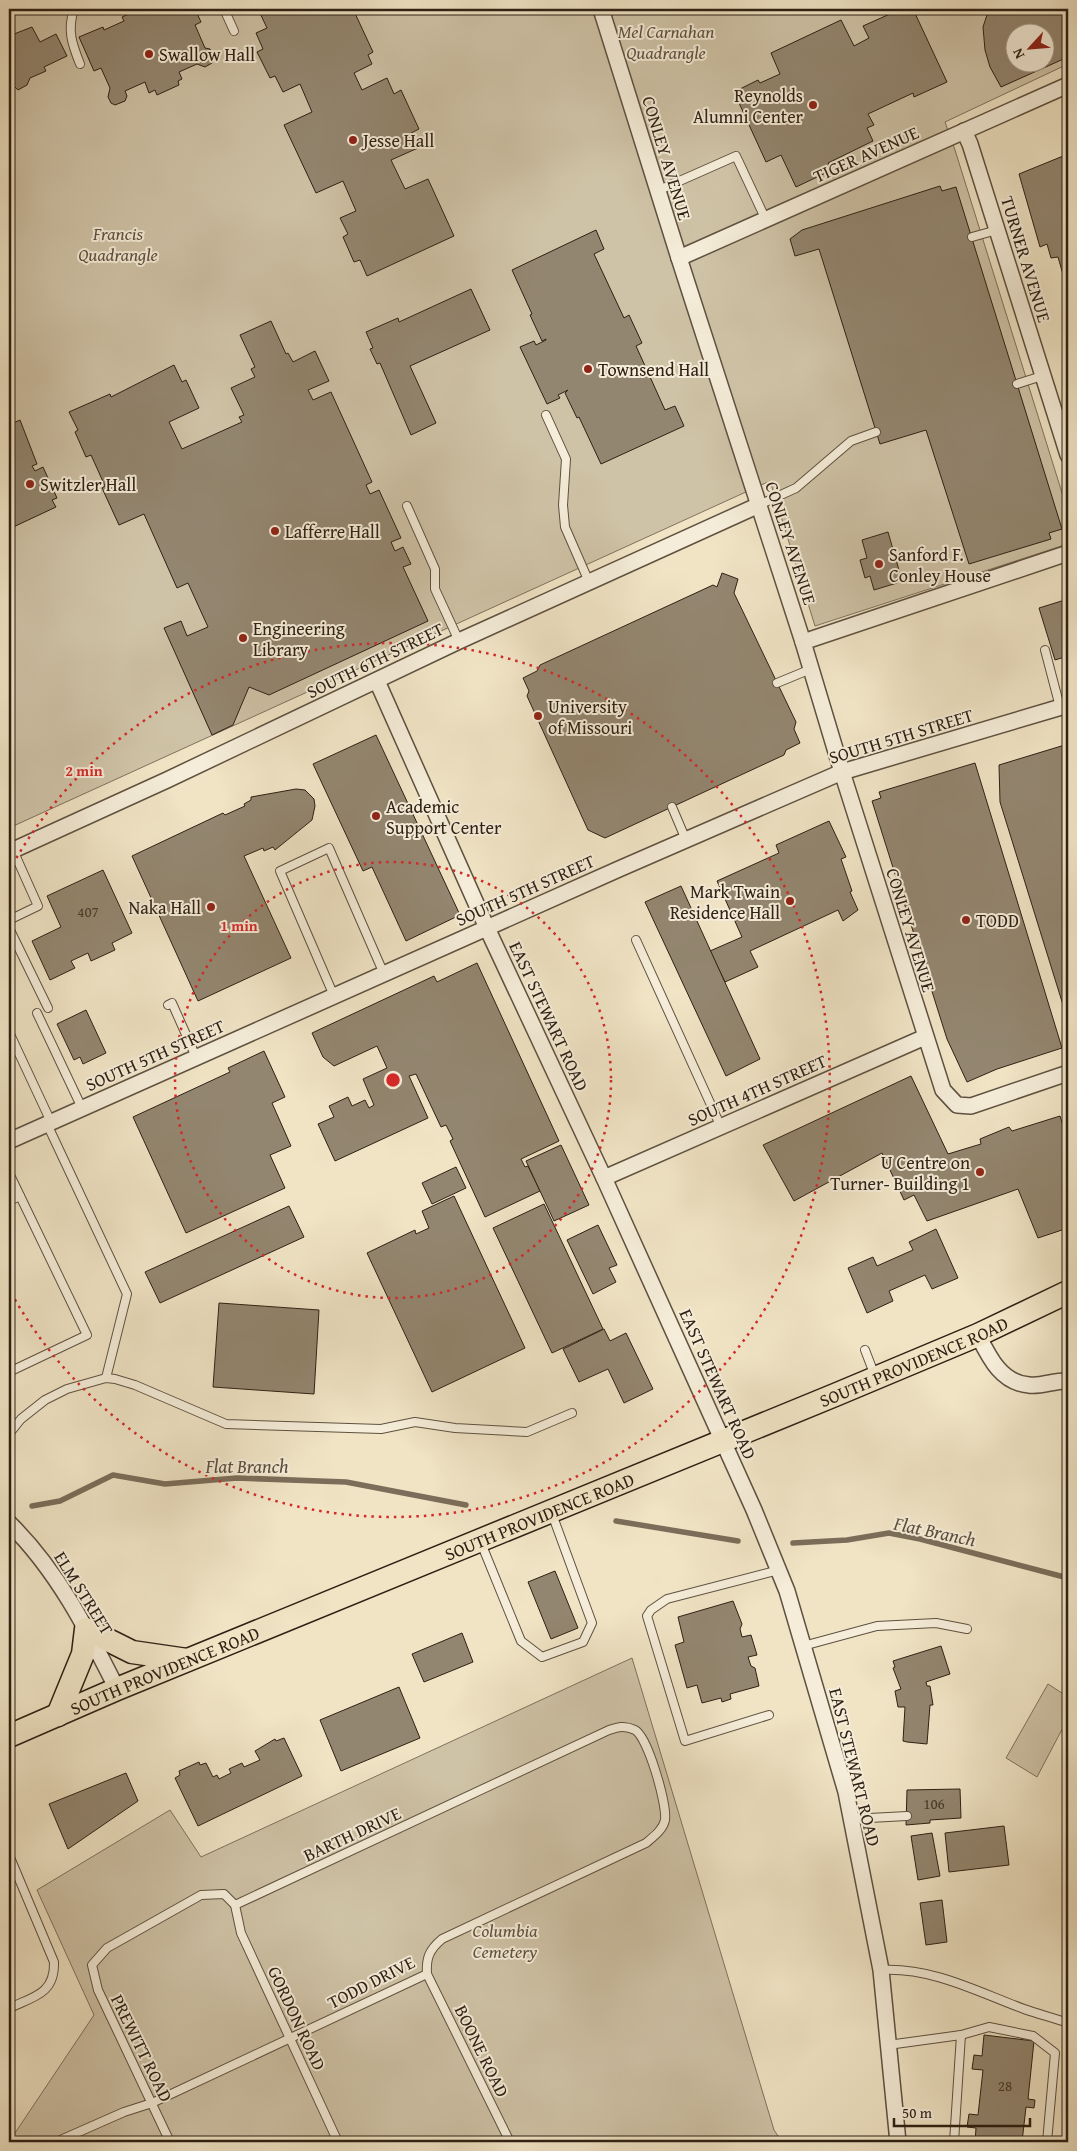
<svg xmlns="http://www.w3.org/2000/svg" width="1077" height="2151" font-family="'Gentium Book Plus',serif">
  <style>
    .green { fill: #cfc3a7; stroke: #7e725e; fill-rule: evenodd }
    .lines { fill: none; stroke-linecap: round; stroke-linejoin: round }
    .stream { stroke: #7b6d5a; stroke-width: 5.5 }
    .building { fill: #938670; stroke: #2e2014; fill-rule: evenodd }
    .lane-casing { stroke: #5e5140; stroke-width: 10 }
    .street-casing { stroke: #5e5140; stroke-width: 18 }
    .primary-casing { stroke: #2e2014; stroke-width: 25 }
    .lane { stroke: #f5edd9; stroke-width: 8 }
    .street { stroke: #f5edd9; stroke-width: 15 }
    .primary { stroke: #f0e4c5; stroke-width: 22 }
    .ring { fill: none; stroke: #d62828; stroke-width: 2.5; stroke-dasharray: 2.5 5 }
    .poi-dot { fill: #8f2418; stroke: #f5edd9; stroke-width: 2 }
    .labels { text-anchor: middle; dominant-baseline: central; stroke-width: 4; stroke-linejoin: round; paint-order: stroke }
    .number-label { font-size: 15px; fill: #473a2b }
    .park-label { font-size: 18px; font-style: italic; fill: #5e5140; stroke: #f5edd9 }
    .poi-label { font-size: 18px; fill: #2e2014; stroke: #f5edd9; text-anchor: start }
    .street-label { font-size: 18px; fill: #2e2014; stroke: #f5edd9 }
    .water-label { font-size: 19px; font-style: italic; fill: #5b4d3d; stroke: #f5edd9 }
    .centre { fill: #d62828; stroke: #f5edd9; stroke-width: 2.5 }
    .ring-label { font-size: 15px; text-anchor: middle; font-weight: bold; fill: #d62828; stroke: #f5edd9; stroke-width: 4; stroke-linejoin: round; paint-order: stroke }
  </style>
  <rect width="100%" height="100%" fill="#f0e4c5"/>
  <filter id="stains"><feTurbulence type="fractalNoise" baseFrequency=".004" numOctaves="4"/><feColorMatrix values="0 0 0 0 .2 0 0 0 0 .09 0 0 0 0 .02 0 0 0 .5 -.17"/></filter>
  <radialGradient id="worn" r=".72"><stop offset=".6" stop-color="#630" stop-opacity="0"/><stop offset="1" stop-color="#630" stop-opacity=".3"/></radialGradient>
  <!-- green -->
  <g class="green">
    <path d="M22,9h1046v55l-123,58 10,28 113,362v32l-253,82 -45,-145 -761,347v-813zM1014,32h30v30h-30z"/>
    <polygon points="632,1658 774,2130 782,2142 9,2142 94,2015 37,1890 170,1810 201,1857"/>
    <polygon points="1048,1684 1068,1697 1068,1718 1037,1777 1006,1758"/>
  </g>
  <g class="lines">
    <!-- stream -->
    <g class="stream">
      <polyline points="32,1506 60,1501 113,1475 165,1484 237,1478 346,1482 466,1505"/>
      <polyline points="616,1521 738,1541"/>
      <polyline points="793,1543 847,1540 889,1533 920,1539 1068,1578"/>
    </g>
  </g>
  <!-- building -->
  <g class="building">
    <polygon points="140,9 195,9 201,22 195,25 205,48 210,49 214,58 212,63 205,67 197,64 179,72 182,79 178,81 179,85 157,95 155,90 149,93 145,82 125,91 127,96 125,101 115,105 111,103 108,97 110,88 101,68 94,71 79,37 103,27 104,30 124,21 122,17"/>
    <polygon points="258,9 353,9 373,52 368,55 372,64 354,73 362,90 387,78 394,94 401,90 419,129 411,133 418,148 391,160 405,189 428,179 454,236 367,276 360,260 354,262 343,237 348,234 340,218 356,211 343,181 316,193 284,125 312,112 300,84 283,92 275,76 270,78 257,52 263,49 256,33 267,28"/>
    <polygon points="901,9 913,9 947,82 914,97 913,93 868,114 874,125 867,128 873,141 828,163 832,170 796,187 781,155 766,162 734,92 758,80 760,83 780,74 771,53 841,20 854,46 869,38 863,26"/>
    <path d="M989,9h79v48l-67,30 -11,-20 -5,-17 -2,-23zM1014,32h30v30h-30z"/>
    <polygon points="32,27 40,42 56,34 67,56 44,67 46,71 30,78 27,85 18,90 15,87 11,89 9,84 9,36"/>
    <polygon points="1068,154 1068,292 1058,257 1051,258 1047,244 1040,247 1019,174"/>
    <polygon points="940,186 942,191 956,187 1062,529 1049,533 1051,539 969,564 926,430 880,444 819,249 795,256 790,239 802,230"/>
    <polygon points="596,230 604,249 594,254 624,318 629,315 642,343 636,346 665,410 675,406 684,426 601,464 579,417 577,418 565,393 568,390 558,395 560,398 547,404 520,347 534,341 536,345 546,340 546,339 542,341 530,315 532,314 512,270"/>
    <polygon points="471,289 490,330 410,366 436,423 411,435 380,363 377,364 370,349 373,348 366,332 398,318 399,322"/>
    <polygon points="271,321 286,354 288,353 293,362 315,351 329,381 308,390 313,400 331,392 372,482 366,485 370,494 379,490 401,538 391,542 395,551 403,547 411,564 403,567 428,621 269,695 249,687 233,725 212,735 164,628 181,621 187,636 208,627 188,583 177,588 144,514 119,525 102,488 105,486 91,455 86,457 75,432 78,430 69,412 110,394 111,397 121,392 174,365 182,382 186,380 199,408 169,422 182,449 242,422 239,417 244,415 231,388 255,377 251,369 255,367 240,335"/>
    <polygon points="20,420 37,464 32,466 35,471 43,467 57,498 52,500 56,507 9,529 9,425"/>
    <polygon points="888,532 901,577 896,579 897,583 874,590 870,576 865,578 860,560 867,558 862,540"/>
    <polygon points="722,573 738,579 734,593 796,722 794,729 800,743 786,750 784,755 605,838 588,830 527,696 529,691 523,678 537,671 540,665 713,585 717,587"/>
    <polygon points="1068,599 1068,656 1055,660 1039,608"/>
    <polygon points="376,735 460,915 406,941 372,867 363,871 313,764"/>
    <polygon points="1068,744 1068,1021 1000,802 999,765"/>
    <polygon points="975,763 1062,1048 997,1069 967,1082 947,1039 872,801 881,798 879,792"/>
    <polygon points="296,789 305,790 314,799 315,806 312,820 275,850 273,847 264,851 263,848 244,856 291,958 198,1001 132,856 223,813 225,815 245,806 244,804 251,800 251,797"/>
    <polygon points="829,821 846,857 841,859 852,891 850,892 858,910 843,921 838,910 750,951 758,967 725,982 710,951 742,937 717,881 779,853 776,845"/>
    <polygon points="103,870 132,933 112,943 115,950 91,961 88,953 71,961 75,968 50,980 32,941 61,927 47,896"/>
    <polygon points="681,886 760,1059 726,1076 645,902"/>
    <polygon points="477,963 559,1141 521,1159 525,1167 528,1166 540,1191 485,1217 450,1141 453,1139 446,1125 441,1127 416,1074 409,1076 428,1118 335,1161 318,1124 334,1117 329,1106 348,1097 352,1106 365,1100 369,1108 374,1105 363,1079 387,1068 377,1046 334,1066 323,1057 312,1033 434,976 437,982"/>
    <polygon points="86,1010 106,1053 83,1064 80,1057 74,1060 57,1024"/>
    <polygon points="264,1051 285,1097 272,1103 291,1146 270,1155 285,1188 186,1233 133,1117 230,1072 228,1068"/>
    <polygon points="911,1076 948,1154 981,1144 980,1139 1009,1127 1012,1131 1060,1116 1068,1141 1068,1228 1038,1238 1018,1189 927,1221 914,1195 904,1200 882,1153 794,1201 763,1145"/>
    <polygon points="561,1145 589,1205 554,1221 526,1161"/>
    <polygon points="456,1167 466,1188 432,1204 422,1183"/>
    <polygon points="454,1196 525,1348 432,1392 367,1253 415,1230 416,1234 429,1228 422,1211"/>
    <polygon points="544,1204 603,1329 552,1353 493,1228"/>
    <polygon points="289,1206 304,1237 160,1303 145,1272"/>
    <polygon points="598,1225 617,1265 609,1268 616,1282 593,1294 567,1240"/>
    <polygon points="936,1229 958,1278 932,1289 925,1275 889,1291 893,1301 867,1313 848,1268 873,1257 877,1266 913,1250 909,1242"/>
    <polygon points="219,1303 319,1310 314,1394 213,1387"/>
    <polygon points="604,1329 610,1341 626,1333 653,1389 624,1403 608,1369 579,1382 563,1349"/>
    <polygon points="555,1571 578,1628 551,1639 528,1582"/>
    <polygon points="733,1601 742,1624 740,1629 742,1637 751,1635 757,1655 748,1657 751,1666 755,1668 759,1686 730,1694 731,1699 722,1702 721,1698 702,1703 697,1685 687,1688 675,1645 684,1642 678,1617"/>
    <polygon points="462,1633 473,1662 424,1682 412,1654"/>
    <polygon points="941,1646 950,1674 926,1682 927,1686 930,1686 933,1705 930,1705 927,1744 907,1742 903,1741 905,1707 898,1707 895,1691 901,1689 893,1668 895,1667 893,1661"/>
    <polygon points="399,1687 420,1738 341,1771 320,1720"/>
    <polygon points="284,1738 302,1776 198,1826 175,1778 180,1775 179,1771 199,1762 200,1765 206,1763 213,1777 217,1775 219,1779 231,1773 229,1769 242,1763 244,1767 260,1760 255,1751 275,1739 276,1741"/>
    <polygon points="126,1773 138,1801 68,1849 49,1804"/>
    <polygon points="960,1789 961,1818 930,1820 930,1823 906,1825 907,1790"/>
    <polygon points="1004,1826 1009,1865 949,1872 945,1833"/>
    <polygon points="932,1833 940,1876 918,1880 911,1836"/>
    <polygon points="942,1900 947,1942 926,1945 920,1903"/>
    <polygon points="984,2035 1034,2041 1028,2099 1035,2100 1034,2108 1026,2107 1022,2142 975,2142 976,2128 967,2127 969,2114 978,2115 983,2070 972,2069 974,2055 982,2056"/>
  </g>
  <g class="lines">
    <!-- lane casing -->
    <g class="lane-casing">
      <g id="lane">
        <path d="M74,9c-7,21 -2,35 6,55"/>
        <polyline points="224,9 234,31"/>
        <polyline points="657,191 736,156 766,220"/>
        <polyline points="972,237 997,230"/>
        <polyline points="1017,384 1042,376"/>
        <polyline points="546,415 566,459 563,505 565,527 589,582"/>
        <polyline points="759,505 796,488 851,441 876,432"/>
        <polyline points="407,506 435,569 435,589 459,641"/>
        <polyline points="1045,650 1060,707"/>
        <polyline points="777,683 811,669"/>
        <polyline points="672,807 686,840"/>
        <polyline points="9,920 38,906 13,850"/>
        <polyline points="9,928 48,1008"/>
        <polyline points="636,940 721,1127"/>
        <polyline points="334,996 280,871 329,848 384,974"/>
        <polyline points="168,1005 172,1003 196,1057"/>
        <polyline points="37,1013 82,1108"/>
        <polyline points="9,1032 51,1122"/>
        <polyline points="47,1124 127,1294 106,1378"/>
        <polyline points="9,1173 87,1335 9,1372"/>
        <polyline points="9,1201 20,1196"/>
        <polyline points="865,1350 875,1376"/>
        <polyline points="9,1434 21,1419 45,1400 67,1389 106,1378 115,1379 135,1385 226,1424 381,1429 415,1422 455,1428 527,1432 572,1413"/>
        <polyline points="481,1543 521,1641 542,1657 583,1642 592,1623 552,1514"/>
        <polyline points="803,1646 877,1626 936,1623 967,1629"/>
        <polyline points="769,1715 685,1741 647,1616 651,1610 667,1599 779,1570"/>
        <polyline points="851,1819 907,1816"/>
        <path d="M9,1855l45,107c1,32 -21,35 -45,46"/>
        <polyline points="235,1905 241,1933 338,2142"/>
        <path d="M881,1970c51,-3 97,22 143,39 14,5 30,9 44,14"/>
        <polyline points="888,2045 961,2035 989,2027 1033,2036 1055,2053 1047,2142"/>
        <polyline points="56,2142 124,2112 152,2103 427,1974"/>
        <path d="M170,2142l-72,-152 -6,-25 15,-17 94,-53 23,-1 11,11 374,-175c9,-3 16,-5 26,0 13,7 32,74 30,90 -2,10 -12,17 -19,23l-204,96c-13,11 -16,19 -15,35l83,168"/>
        <polyline points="954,2142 961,2035"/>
      </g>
    </g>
    <!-- street casing -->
    <g class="street-casing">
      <g id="street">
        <polyline points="601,9 679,258 803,642 842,772 943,1090 957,1105 971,1106 1068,1073"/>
        <polyline points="964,131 970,144 1068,455"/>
        <polyline points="679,258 1068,85"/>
        <polyline points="803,642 1068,553"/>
        <polyline points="377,681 487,928 604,1178 754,1510 787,1591 846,1792 881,1970 898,2142"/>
        <polyline points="9,852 167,780 459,641 759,505"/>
        <polyline points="9,1141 619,869 842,772 1068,705"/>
        <polyline points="604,1178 925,1037"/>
        <path d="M978,1335c11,22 23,48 51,50 12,2 26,-5 39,-4"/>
        <path d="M9,1523c48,47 78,106 108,166"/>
      </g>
    </g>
    <!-- primary casing -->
    <g class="primary-casing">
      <g id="primary">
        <polyline points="58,1715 83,1654 86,1629 132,1652 187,1660"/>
        <path id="s1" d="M9,1736l108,-47 718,-294 143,-60 90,-43"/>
      </g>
    </g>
    <!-- lane -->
    <use href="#lane" class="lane"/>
    <!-- street -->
    <use href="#street" class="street"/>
    <!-- primary -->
    <use href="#primary" class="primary"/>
  </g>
  <!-- distance rings -->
  <g class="ring">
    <circle cx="393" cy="1080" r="218"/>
    <path d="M9 871A437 437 0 1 1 9 1289"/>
  </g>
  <!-- markers -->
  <g class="poi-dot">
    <circle cx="149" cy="54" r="5"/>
    <circle cx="813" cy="105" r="5"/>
    <circle cx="353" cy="140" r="5"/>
    <circle cx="588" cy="369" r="5"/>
    <circle cx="30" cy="484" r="5"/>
    <circle cx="275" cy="531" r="5"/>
    <circle cx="879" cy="564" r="5"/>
    <circle cx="243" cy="638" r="5"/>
    <circle cx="538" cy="716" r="5"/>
    <circle cx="376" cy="816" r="5"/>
    <circle cx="790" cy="901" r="5"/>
    <circle cx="211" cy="907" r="5"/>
    <circle cx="966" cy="920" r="5"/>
    <circle cx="980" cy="1172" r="5"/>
  </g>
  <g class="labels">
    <!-- number labels -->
    <g class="number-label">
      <text x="88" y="911">407</text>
      <text x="934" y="1803">106</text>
      <text x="1005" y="2085">28</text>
    </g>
    <!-- park labels -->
    <g class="park-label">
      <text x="666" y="31">Mel Carnahan<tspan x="666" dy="21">Quadrangle</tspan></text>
      <text x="118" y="233">Francis<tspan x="118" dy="21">Quadrangle</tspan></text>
      <text x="505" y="1930">Columbia<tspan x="505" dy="21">Cemetery</tspan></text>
    </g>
    <!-- poi labels -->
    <g class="poi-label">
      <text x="159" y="54">Swallow Hall</text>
      <text x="803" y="95" text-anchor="end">Reynolds<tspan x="803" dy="21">Alumni Center</tspan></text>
      <text x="363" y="140">Jesse Hall</text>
      <text x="598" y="369">Townsend Hall</text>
      <text x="40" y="484">Switzler Hall</text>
      <text x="285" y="531">Lafferre Hall</text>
      <text x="889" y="554">Sanford F.<tspan x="889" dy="21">Conley House</tspan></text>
      <text x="253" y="628">Engineering<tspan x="253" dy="21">Library</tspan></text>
      <text x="548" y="706">University<tspan x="548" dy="21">of Missouri</tspan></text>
      <text x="386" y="806">Academic<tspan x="386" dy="21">Support Center</tspan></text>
      <text x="780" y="891" text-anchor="end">Mark Twain<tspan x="780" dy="21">Residence Hall</tspan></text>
      <text x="201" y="907" text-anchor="end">Naka Hall</text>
      <text x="976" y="920">TODD</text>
      <text x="970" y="1162" text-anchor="end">U Centre on<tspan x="970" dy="21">Turner- Building 1</tspan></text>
    </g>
    <!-- street labels -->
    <g class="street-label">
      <text transform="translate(866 154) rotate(-24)">TIGER AVENUE</text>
      <text transform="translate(667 158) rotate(73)">CONLEY AVENUE</text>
      <text transform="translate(1026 259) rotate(73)">TURNER AVENUE</text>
      <text transform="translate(791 543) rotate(72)">CONLEY AVENUE</text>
      <text transform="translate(375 660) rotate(-26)">SOUTH 6TH STREET</text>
      <text transform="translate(901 736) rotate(-17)">SOUTH 5TH STREET</text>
      <text transform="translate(525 890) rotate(-24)">SOUTH 5TH STREET</text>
      <text transform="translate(911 930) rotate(73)">CONLEY AVENUE</text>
      <text transform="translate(549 1016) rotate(65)">EAST STEWART ROAD</text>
      <text transform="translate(155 1055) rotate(-24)">SOUTH 5TH STREET</text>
      <text transform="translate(757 1090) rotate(-24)">SOUTH 4TH STREET</text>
      <text stroke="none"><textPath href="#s1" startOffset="979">SOUTH PROVIDENCE ROAD</textPath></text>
      <text transform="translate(718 1384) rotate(66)">EAST STEWART ROAD</text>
      <text stroke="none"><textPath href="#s1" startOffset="574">SOUTH PROVIDENCE ROAD</textPath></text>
      <text transform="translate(84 1593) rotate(58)">ELM STREET</text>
      <text stroke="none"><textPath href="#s1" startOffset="169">SOUTH PROVIDENCE ROAD</textPath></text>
      <text transform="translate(855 1767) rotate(76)">EAST STEWART ROAD</text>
      <text transform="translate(352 1834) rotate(-25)">BARTH DRIVE</text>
      <text transform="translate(371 1982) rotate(-27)">TODD DRIVE</text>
      <text transform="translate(297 2018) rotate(65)">GORDON ROAD</text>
      <text transform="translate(142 2048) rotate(64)">PREWITT ROAD</text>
      <text transform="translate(482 2051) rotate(64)">BOONE ROAD</text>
    </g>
    <!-- water labels -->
    <g class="water-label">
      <text x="247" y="1466">Flat Branch</text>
      <text transform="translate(935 1531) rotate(12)">Flat Branch</text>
    </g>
  </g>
  <circle cx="393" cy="1080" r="8" class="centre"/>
  <g class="ring-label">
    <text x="84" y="776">2 min</text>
    <text x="239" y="931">1 min</text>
  </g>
  <!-- margin -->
  <rect width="1077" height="2151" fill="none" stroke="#f0e4c5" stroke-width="30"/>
  <rect x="10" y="10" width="1057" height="2131" fill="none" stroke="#2e2014" stroke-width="2.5"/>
  <rect x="15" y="15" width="1047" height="2121" fill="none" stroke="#2e2014"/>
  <!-- north arrow -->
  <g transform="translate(1030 48) rotate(244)"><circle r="24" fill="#f5edd9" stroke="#a59b8a"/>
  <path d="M0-4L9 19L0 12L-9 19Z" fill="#8f2418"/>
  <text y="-8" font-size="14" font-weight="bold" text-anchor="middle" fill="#2e2014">N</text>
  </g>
  <!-- scale -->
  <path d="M894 2118v8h136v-8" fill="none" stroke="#2e2014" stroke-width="2.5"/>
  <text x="902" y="2118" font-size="15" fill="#2e2014" stroke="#f5edd9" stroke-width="4" paint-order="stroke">50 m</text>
  <rect width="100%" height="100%" filter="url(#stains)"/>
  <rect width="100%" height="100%" fill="url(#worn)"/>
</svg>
